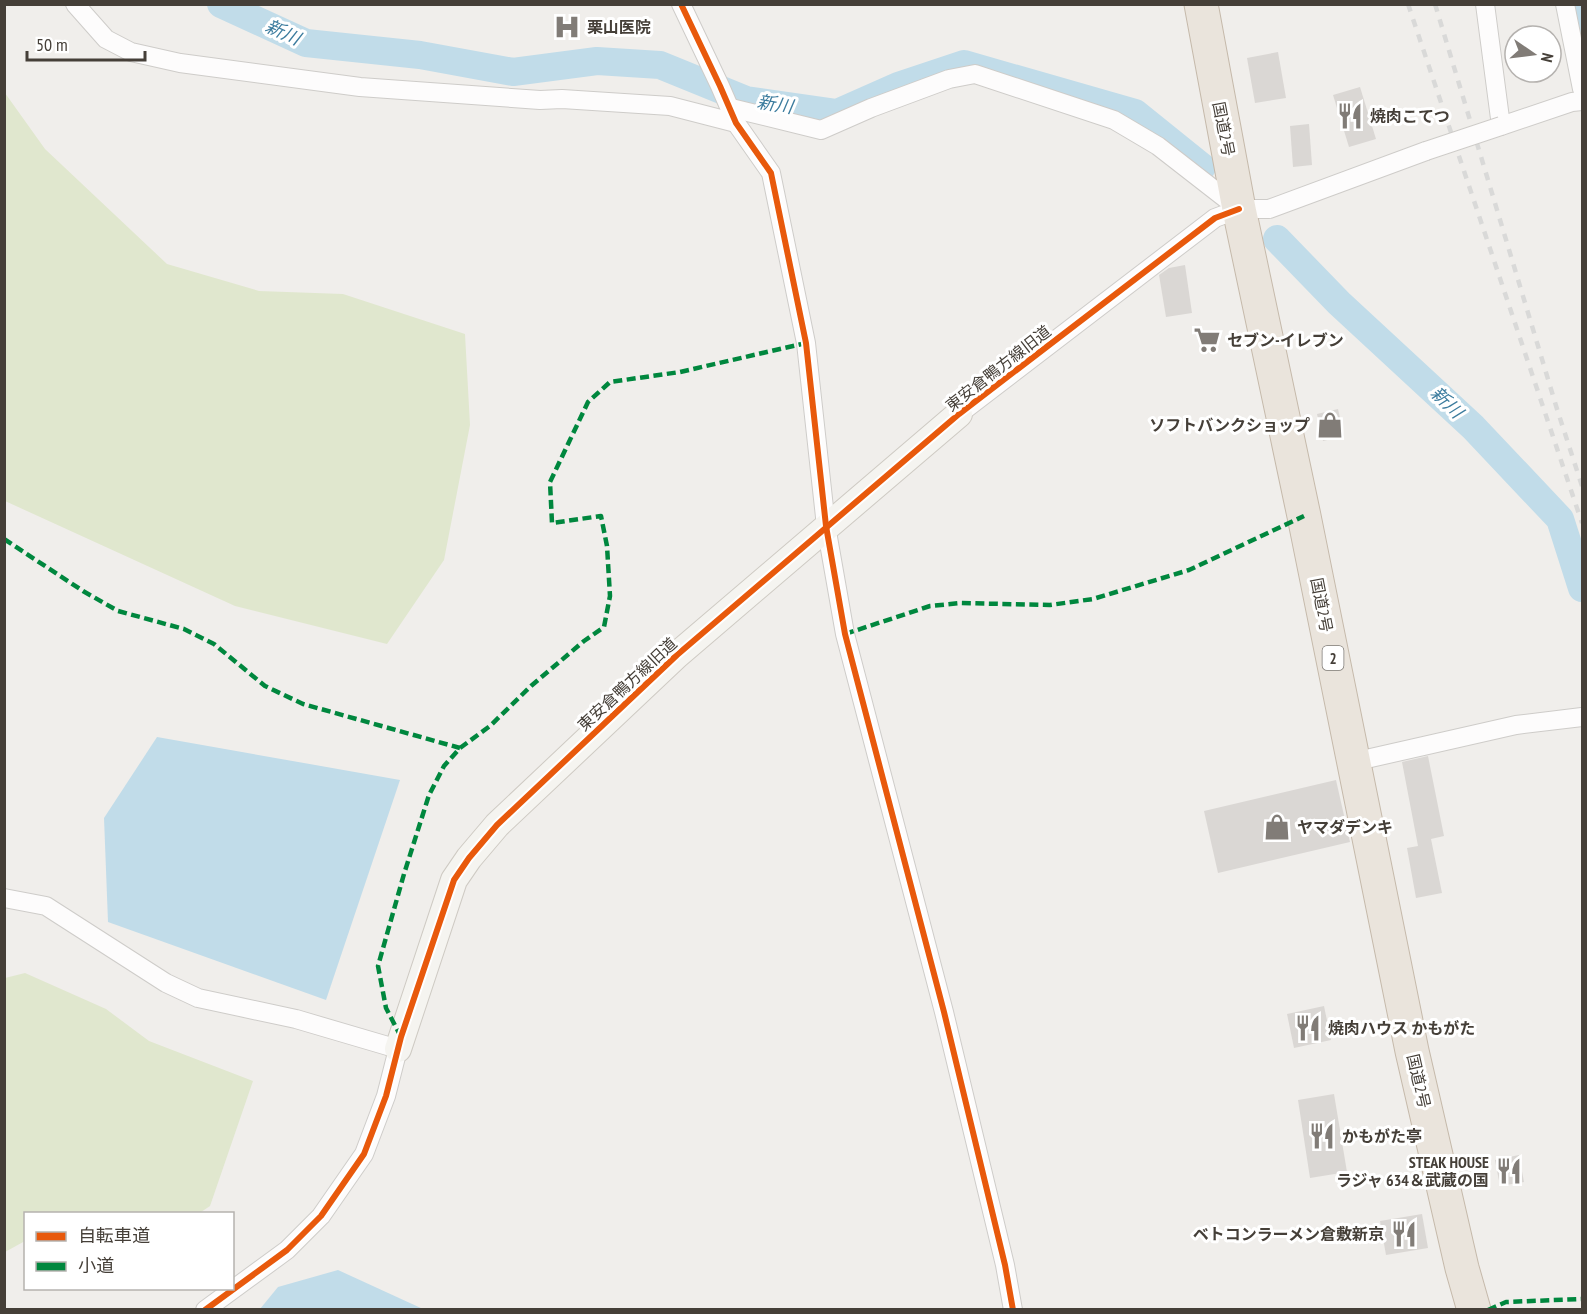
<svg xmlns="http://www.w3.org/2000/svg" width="1587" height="1314" font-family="'PT Sans Narrow','Noto Sans JP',sans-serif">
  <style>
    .green { fill: #e0e7ce }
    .water { fill: #c1dce9 }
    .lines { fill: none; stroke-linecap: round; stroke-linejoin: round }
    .river { stroke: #c1dce9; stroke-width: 28 }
    .building { fill: #dad7d4 }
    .street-casing { stroke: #ceccc9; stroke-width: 20 }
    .secondary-casing { stroke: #cecac3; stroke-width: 28 }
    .highway-casing { stroke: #c5b9aa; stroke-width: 35 }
    .street { stroke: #fdfcfc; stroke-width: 18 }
    .secondary { stroke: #f5f4f0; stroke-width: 26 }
    .highway { stroke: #eae4dc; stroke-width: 33 }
    .rail { stroke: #d9d9d8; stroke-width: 4.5; stroke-dasharray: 8 8; stroke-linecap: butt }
    .street-bridge-casing { stroke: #ceccc9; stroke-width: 20; stroke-linecap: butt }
    .street-bridge { stroke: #fdfcfc; stroke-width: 18 }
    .quiet { stroke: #00873e; stroke-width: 4.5; stroke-dasharray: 9 4.5; stroke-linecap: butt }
    .cycleway-casing { stroke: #fff; stroke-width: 10 }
    .cycleway { stroke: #e8590c; stroke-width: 6 }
    .labels { text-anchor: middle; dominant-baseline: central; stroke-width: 6; stroke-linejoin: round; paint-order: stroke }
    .shield { fill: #fff; stroke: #7d7974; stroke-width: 1.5 }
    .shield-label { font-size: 15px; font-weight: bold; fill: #453f38 }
    .poi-label { font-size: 16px; font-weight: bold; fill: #453f38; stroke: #fff; text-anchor: start }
    .street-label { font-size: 16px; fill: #453f38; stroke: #fff }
    .water-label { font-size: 18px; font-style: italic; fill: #3c7c9e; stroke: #fff }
  </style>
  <rect width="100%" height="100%" fill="#f0eeeb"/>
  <!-- green -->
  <g class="green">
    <polygon points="5,93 45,149 167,264 259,291 343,294 465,334 470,425 444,560 387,644 235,606 5,501"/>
    <polygon points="25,973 106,1009 149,1041 253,1081 210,1206 198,1214 26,1214 25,1241 5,1252 5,978"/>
  </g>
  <!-- water -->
  <g class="water">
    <polygon points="157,737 400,780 326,1000 108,922 104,818"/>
    <polygon points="338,1270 423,1309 260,1309 278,1287"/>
  </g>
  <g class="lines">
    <!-- river -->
    <g class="river">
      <polyline points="221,4 306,43 420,55 513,72 597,61 660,65 746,100 837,113 898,86 964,64 1135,113 1202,167"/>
      <polyline points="1577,4 1582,24"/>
      <polyline points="1277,239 1339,303 1473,427 1560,519 1582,588"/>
    </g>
  </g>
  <!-- building -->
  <g class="building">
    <polygon points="1278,52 1286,98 1255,103 1247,58"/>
    <polygon points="1360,87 1376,139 1349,147 1333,95"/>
    <polygon points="1309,124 1312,165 1293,167 1290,126"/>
    <polygon points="1185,265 1192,313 1166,317 1159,275 1169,268"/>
    <polygon points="1338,409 1344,436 1323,441 1317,414"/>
    <polygon points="1428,756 1444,836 1431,839 1442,893 1416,898 1407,848 1418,846 1402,762"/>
    <polygon points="1336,780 1350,842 1218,873 1204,811"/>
    <polygon points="1324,1006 1331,1040 1294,1048 1287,1014"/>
    <polygon points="1334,1094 1347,1172 1310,1178 1298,1100"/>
    <polygon points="1519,1155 1524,1182 1500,1186 1495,1160"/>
    <polygon points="1422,1214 1428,1248 1386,1255 1380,1221"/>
  </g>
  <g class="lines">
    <!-- street casing -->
    <g class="street-casing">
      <g id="street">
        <polyline points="75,4 106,39 131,52 180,63 360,87 540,100 562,99 670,106 736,123"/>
        <polyline points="681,4 720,86 736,123 771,173 806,343 826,526 845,634 944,1012 1005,1265 1013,1310"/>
        <polyline points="1485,4 1501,126 1572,102 1582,101"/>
        <polyline points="1565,4 1582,89"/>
        <polyline points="731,108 821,130 871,108 949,79 975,74 1114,120 1158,146 1239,209 1269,209 1426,151"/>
        <polyline points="959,414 1215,218 1239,209"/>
        <polyline points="1353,762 1516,725 1582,717"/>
        <polyline points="4,898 46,906 166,983 198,998 296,1019 398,1049 386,1096 364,1154 321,1216 287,1250 205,1310"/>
      </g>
    </g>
    <!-- secondary casing -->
    <g class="secondary-casing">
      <polyline id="secondary" points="398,1049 454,880 469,858 497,825 677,655 959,414"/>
    </g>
    <!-- highway casing -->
    <g class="highway-casing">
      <polyline id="highway" points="1201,4 1239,209 1304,516 1412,1051 1462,1268 1474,1310"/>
    </g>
    <!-- street -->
    <use href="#street" class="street"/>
    <!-- secondary -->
    <use href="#secondary" class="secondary"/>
    <!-- highway -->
    <use href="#highway" class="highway"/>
    <!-- rail -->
    <g class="rail">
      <polyline points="1408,4 1582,523"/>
      <polyline points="1435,4 1557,409 1582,486"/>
    </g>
    <!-- street-bridge casing -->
    <g class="street-bridge-casing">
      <polyline id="street-bridge" points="1426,151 1501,126"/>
    </g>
    <!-- street-bridge -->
    <use href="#street-bridge" class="street-bridge"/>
    <!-- quiet -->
    <g class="quiet">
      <polyline points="4,539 83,591 118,611 184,629 214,644 265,686 303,704 460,748"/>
      <polyline points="845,634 930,606 961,603 1050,605 1093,599 1189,570 1304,516"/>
      <polyline points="401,1037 386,1008 378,966 404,874 429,795 444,766 460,748 490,726 531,686 584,641 604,627 610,596 607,546 601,516 552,523 550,482 588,402 610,382 680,372 806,343"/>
      <polyline points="1488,1310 1506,1302 1582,1299"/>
    </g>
    <!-- cycleway casing -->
    <g class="cycleway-casing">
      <g id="cycleway">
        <polyline points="681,4 720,86 736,123 771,173 806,343 826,526 845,634 944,1012 1005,1265 1013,1310"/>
        <polyline points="205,1310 287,1250 321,1216 364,1154 386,1096 401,1037 454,880 469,858 497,825 677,655 959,414 1215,218 1239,209"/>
      </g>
    </g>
    <!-- cycleway -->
    <use href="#cycleway" class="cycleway"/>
  </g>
  <!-- icons -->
  <defs>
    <g id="hospital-bare" transform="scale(2.07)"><path d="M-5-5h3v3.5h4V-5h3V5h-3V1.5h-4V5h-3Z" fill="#817c77" stroke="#fff" stroke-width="2.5" paint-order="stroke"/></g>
    <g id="restaurant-bare" transform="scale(2.07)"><path d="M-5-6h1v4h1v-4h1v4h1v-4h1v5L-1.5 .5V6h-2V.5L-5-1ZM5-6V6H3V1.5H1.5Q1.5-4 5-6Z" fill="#817c77" stroke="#fff" stroke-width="2.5" paint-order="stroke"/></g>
    <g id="supermarket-bare" transform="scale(2.07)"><path d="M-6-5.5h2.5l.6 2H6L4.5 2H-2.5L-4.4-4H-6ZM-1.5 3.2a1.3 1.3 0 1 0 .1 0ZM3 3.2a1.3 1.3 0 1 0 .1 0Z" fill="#817c77" stroke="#fff" stroke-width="2.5" paint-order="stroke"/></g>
    <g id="shop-bare" transform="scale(2.07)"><path d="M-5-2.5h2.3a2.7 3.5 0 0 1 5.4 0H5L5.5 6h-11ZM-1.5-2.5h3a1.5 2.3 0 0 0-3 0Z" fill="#817c77" stroke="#fff" stroke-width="2.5" paint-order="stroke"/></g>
  </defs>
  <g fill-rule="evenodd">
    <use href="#hospital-bare" x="567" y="27"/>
    <use href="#restaurant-bare" x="1350" y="116"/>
    <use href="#supermarket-bare" x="1207" y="340"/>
    <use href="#shop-bare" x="1330" y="425"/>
    <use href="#shop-bare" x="1277" y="827"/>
    <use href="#restaurant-bare" x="1308" y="1028"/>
    <use href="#restaurant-bare" x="1322" y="1136"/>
    <use href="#restaurant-bare" x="1509" y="1171"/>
    <use href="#restaurant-bare" x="1404" y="1234"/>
  </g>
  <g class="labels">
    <!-- shield labels -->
    <rect class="shield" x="1322.5" y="646" width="21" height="24" rx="4.5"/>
    <g class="shield-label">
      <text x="1333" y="658">2</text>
    </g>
    <!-- poi labels -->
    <g class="poi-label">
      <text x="587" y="27">栗山医院</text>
      <text x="1370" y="116">焼肉こてつ</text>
      <text x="1227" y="340">セブン-イレブン</text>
      <text x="1310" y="425" text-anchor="end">ソフトバンクショップ</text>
      <text x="1297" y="827">ヤマダデンキ</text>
      <text x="1328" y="1028">焼肉ハウス かもがた</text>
      <text x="1342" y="1136">かもがた亭</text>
      <text x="1489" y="1162" text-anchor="end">STEAK HOUSE<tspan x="1489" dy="18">ラジャ 634＆武蔵の国</tspan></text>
      <text x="1384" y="1234" text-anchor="end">ベトコンラーメン倉敷新京</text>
    </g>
    <!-- street labels -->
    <g class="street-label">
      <text transform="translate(1224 129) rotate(79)">国道2号</text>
      <text transform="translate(998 368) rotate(-38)">東安倉鴨方線旧道</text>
      <text transform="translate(1322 605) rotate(79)">国道2号</text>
      <text transform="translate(627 684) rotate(-43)">東安倉鴨方線旧道</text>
      <text transform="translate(1419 1081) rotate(77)">国道2号</text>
    </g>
    <!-- water labels -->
    <g class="water-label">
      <text transform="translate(283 32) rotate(24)">新川</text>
      <text transform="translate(775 104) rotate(9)">新川</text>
      <text transform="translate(1447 402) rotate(44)">新川</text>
    </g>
  </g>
  <!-- border -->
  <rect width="1587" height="1314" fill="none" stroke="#453f38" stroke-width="12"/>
  <!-- legend -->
  <rect x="24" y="1212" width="210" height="78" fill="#ffffff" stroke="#b5b2af" stroke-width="1.5"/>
  <rect x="36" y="1232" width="30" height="9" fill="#e8590c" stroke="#b5b2af" stroke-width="1.5"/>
  <text x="78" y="1242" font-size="18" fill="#453f38">自転車道</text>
  <rect x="36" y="1262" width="30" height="9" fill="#00873e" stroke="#b5b2af" stroke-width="1.5"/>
  <text x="78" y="1272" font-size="18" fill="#453f38">小道</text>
  <!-- north arrow -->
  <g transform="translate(1533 54) rotate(104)"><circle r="28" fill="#ffffff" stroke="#b5b2af" stroke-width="1.5"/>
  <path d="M0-4.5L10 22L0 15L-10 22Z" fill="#817c77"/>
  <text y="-9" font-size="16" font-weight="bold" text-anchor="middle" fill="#453f38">N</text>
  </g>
  <!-- scale -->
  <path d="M27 51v9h118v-9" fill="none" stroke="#453f38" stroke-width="3"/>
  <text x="36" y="51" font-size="18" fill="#453f38" stroke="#ffffff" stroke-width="4.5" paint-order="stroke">50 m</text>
</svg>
